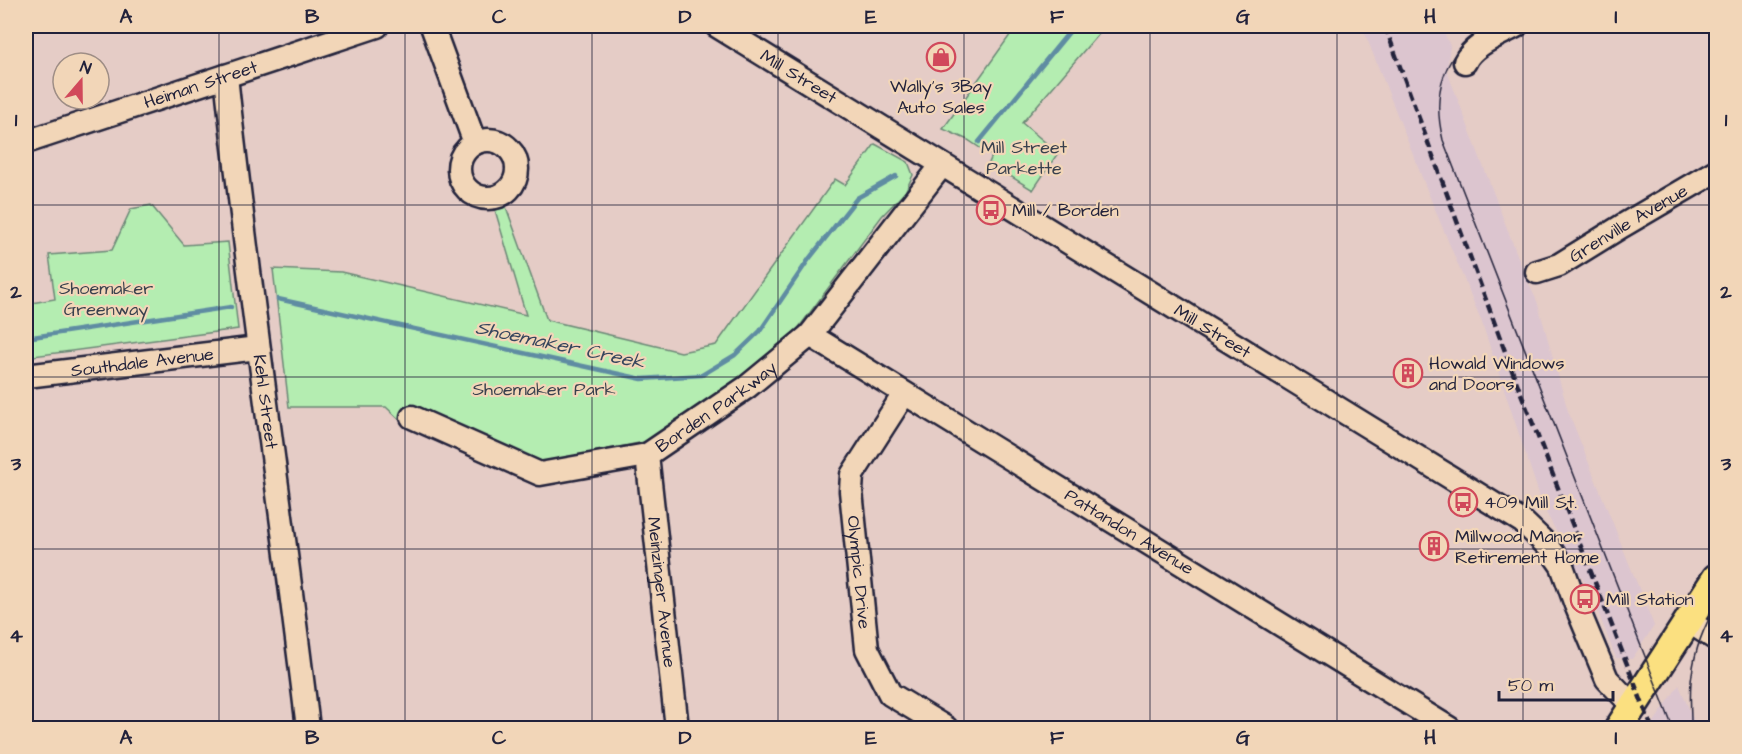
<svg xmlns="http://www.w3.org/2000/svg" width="1742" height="754" font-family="'Architects Daughter',sans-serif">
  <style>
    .built { fill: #dcc5cf }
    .green { fill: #b4edb1; stroke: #6b8876; stroke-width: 1.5 }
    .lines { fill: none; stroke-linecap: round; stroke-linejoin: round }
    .stream { stroke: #5e8ca2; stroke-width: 4.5 }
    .minor-casing { stroke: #22223b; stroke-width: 27 }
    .major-casing { stroke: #22223b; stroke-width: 32 }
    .minor { stroke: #f2d6b8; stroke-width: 22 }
    .major { stroke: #fbe080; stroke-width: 27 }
    .tram { stroke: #22223b; stroke-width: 1.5 }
    .rail { stroke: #22223b; stroke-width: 4.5; stroke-dasharray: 9 4.5; stroke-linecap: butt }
    .grid { fill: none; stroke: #22223b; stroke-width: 1.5; stroke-opacity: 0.55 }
    .labels { text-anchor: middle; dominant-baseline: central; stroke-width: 4.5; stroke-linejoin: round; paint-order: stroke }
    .street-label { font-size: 18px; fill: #22223b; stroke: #f2d6b8 }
    .poi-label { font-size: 18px; fill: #22223b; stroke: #f2d6b8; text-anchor: start }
    .park-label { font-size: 18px; fill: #38404d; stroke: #f2d6b8 }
    .water-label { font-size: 20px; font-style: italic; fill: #36455d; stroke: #f2d6b8 }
    .neatline { fill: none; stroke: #22223b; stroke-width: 2 }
    .grid-label { font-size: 20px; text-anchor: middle; font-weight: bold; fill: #22223b }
  </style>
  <rect width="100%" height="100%" fill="#e5ccc6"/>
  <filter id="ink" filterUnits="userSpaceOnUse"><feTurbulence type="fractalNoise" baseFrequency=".0167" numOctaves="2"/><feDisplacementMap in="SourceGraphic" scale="12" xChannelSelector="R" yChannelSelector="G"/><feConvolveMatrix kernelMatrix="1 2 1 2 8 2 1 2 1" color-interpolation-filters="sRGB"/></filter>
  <g filter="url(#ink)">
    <!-- built -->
    <g class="built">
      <polygon points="1362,26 1441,26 1450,46 1447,71 1526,278 1537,301 1568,411 1654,626 1632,659 1616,658 1591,594 1544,509 1481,320 1429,195"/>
      <polygon points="1679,685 1697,728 1650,728"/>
    </g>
    <!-- green -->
    <g class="green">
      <polygon points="1004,26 1105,26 1022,123 1058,153 1033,190 989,163 992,156 968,140 943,129 1013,31"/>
      <polygon points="875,144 908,162 913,175 905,192 882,216 788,342 732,391 649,441 543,462 437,421 404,424 386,407 289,407 273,269 341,272 526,315 495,210 506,207 547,320 681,352 716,345 835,179 845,185"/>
      <polygon points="151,205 184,245 228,242 238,329 26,357 26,304 55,299 49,255 112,250 131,209"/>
    </g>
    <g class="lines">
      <!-- stream -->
      <g class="stream">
        <polyline points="979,142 1074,26"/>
        <polyline points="278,299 642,379 702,375 735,355 760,331 809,259 857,198 896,176"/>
        <polyline points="26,338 231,307"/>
      </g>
      <!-- minor casing -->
      <g class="minor-casing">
        <g id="minor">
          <polyline points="432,26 475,143"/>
          <path id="s1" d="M717,26l806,496 25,24 14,20 14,39 31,74 26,27"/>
          <path d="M1465,62c8,-18 35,-27 51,-36"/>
          <path id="s2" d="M226,76c23,218 56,435 82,652"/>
          <circle cx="488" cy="169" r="29"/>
          <path id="s3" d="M26,142l351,-116"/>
          <path id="s4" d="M1537,272l22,-7 63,-39 94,-55"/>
          <path id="s5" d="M810,335l639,393"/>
          <path id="s6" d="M26,376l232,-28"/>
          <path id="s7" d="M904,394l-52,81 -1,16 16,158 23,45 56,34"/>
          <path id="s8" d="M412,417l128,57 107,-19 100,-68 63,-52 132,-170"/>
          <path id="s9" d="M647,455l30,273"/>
          <polyline points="1688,621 1716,639"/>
        </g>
      </g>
      <!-- major casing -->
      <g class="major-casing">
        <polyline id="major" points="1619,728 1716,578"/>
      </g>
      <!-- minor -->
      <use href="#minor" class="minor"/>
      <!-- major -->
      <use href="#major" class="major"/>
      <!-- tram -->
      <g class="tram">
        <path d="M1488,26c-44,25 -57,65 -45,114l230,588"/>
        <path d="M1692,728l-1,-5c0,-16 -2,-33 1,-49 3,-23 12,-48 24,-67"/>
      </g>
      <!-- rail -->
      <polyline class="rail" points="1385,26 1513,373 1652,728"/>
    </g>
  </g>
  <!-- grid -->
  <path class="grid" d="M219,26v702M405,26v702M592,26v702M778,26v702M964,26v702M1150,26v702M1337,26v702M1523,26v702M26,205h1690M26,377h1690M26,549h1690"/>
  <!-- icons -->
  <defs>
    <g id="shop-ring" transform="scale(1.5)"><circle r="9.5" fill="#f2d6b8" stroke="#d1495b" stroke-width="1.5"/><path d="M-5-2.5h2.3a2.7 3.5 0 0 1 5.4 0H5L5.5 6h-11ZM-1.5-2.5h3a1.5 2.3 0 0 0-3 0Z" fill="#d1495b"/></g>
    <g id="bus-ring" transform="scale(1.5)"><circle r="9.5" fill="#f2d6b8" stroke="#d1495b" stroke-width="1.5"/><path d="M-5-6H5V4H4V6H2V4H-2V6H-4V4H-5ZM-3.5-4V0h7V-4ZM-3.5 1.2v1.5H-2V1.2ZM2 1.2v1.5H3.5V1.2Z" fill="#d1495b"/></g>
    <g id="building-ring" transform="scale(1.5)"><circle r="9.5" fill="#f2d6b8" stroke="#d1495b" stroke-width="1.5"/><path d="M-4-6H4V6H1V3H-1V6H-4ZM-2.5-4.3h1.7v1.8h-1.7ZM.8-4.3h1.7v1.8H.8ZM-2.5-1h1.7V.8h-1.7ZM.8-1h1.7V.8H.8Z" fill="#d1495b"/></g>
  </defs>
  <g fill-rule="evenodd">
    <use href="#shop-ring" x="941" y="57"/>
    <use href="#bus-ring" x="991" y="210"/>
    <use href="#building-ring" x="1408" y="373"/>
    <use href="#bus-ring" x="1463" y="502"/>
    <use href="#building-ring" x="1434" y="546"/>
    <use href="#bus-ring" x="1585" y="599"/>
  </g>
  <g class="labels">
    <!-- street labels -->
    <g class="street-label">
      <text stroke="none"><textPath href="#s1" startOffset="96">Mill Street</textPath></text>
      <text stroke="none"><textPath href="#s3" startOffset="184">Heiman Street</textPath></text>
      <text stroke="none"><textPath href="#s4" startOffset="104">Grenville Avenue</textPath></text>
      <text stroke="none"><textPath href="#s1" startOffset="582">Mill Street</textPath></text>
      <text stroke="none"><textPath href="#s6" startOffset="117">Southdale Avenue</textPath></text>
      <text stroke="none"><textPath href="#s2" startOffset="328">Kehl Street</textPath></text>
      <text stroke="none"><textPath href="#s8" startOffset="333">Borden Parkway</textPath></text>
      <text stroke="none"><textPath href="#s5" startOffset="375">Pattandon Avenue</textPath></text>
      <text stroke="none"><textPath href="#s7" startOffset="194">Olympic Drive</textPath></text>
      <text stroke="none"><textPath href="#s9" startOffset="138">Meinzinger Avenue</textPath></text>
    </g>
    <!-- poi labels -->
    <g class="poi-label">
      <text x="941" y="86" text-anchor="middle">Wally's 3Bay<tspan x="941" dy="21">Auto Sales</tspan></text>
      <text x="1012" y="210">Mill / Borden</text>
      <text x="1429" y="363">Howald Windows<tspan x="1429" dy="21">and Doors</tspan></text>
      <text x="1484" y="502">409 Mill St.</text>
      <text x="1455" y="536">Millwood Manor<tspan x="1455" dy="21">Retirement Home</tspan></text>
      <text x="1606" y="599">Mill Station</text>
    </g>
    <!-- park labels -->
    <g class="park-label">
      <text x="1024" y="147">Mill Street<tspan x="1024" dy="21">Parkette</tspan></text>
      <text x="106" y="288">Shoemaker<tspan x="106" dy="21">Greenway</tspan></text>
      <text x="544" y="389">Shoemaker Park</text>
    </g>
    <!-- water labels -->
    <g class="water-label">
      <text transform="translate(560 345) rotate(12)">Shoemaker Creek</text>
    </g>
  </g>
  <!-- margin -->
  <rect width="1742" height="754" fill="none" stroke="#f2d6b8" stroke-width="66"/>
  <!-- north arrow -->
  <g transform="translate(81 81) rotate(20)"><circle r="28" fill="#f2d6b8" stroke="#9f8e86" stroke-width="1.5"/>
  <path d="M0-4.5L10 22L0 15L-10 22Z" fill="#d1495b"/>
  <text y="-9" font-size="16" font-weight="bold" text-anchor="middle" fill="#22223b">N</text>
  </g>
  <!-- scale -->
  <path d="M1499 691v9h114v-9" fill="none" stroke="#22223b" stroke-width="3"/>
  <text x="1508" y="691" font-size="18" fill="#22223b" stroke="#f2d6b8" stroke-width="4.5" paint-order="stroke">50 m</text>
  <rect x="33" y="33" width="1676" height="688" class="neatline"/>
  <g class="grid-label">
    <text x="126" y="23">A</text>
    <text x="312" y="23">B</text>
    <text x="499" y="23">C</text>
    <text x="685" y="23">D</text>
    <text x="871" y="23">E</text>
    <text x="1057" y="23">F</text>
    <text x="1243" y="23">G</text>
    <text x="1430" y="23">H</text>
    <text x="1616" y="23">I</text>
    <text x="16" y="126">1</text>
    <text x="1726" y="126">1</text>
    <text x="16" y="298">2</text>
    <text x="1726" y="298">2</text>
    <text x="16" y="470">3</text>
    <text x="1726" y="470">3</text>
    <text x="16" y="642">4</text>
    <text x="1726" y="642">4</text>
    <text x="126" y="744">A</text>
    <text x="312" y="744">B</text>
    <text x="499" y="744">C</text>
    <text x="685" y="744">D</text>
    <text x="871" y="744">E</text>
    <text x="1057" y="744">F</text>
    <text x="1243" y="744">G</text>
    <text x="1430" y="744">H</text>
    <text x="1616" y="744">I</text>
  </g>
</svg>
